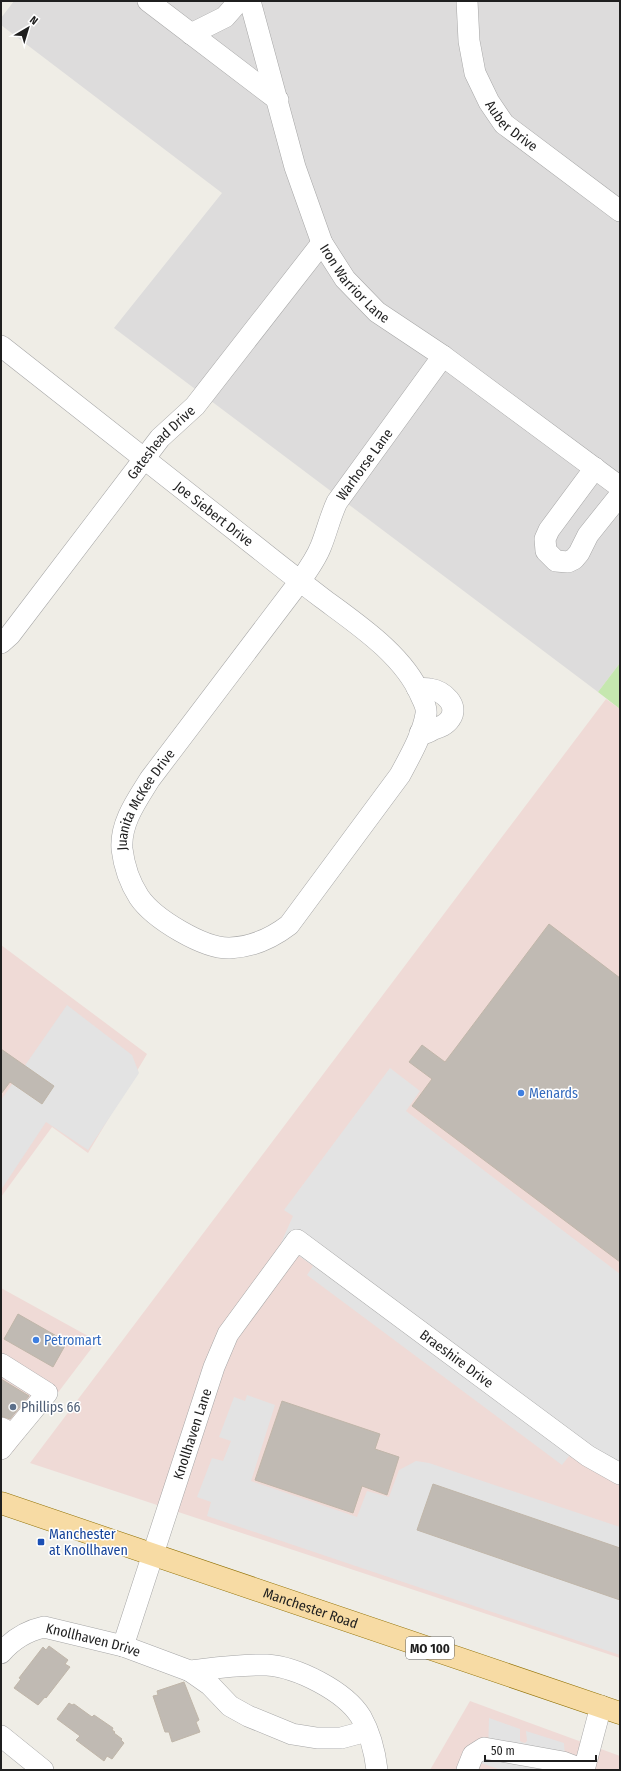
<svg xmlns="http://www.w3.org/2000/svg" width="621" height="1771" font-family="'Fira Sans Condensed',sans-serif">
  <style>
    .residential { fill: #dddcdc }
    .commercial { fill: #efdad6 }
    .grass { fill: #c5e7af }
    .parking { fill: #e3e3e3 }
    .building { fill: #c0bab3; stroke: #c0b6a9 }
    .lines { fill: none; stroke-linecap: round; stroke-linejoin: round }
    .minor-casing { stroke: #a6a6a6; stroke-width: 22 }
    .major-casing { stroke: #937308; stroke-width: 23 }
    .minor { stroke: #fff; stroke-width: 21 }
    .major { stroke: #f7dba4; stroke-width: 22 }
    .shop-dot { fill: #3f7fe0; stroke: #fff; stroke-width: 1.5 }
    .service-dot { fill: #5c6f8a; stroke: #fff; stroke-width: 1.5 }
    .transit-dot { fill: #1a4fb4; stroke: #fff; stroke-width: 1.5 }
    .labels { text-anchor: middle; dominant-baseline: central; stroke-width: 3; stroke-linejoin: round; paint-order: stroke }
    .shield { fill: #fff; stroke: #626262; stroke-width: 1 }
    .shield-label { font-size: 13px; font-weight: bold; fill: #1f1f1f }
    .street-label { font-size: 14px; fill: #1f1f1f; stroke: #fff }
    .shop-label { font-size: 14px; fill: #366cbe; stroke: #fff; text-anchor: start }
    .service-label { font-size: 14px; fill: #4e5e75; stroke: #fff; text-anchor: start }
    .transit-label { font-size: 14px; fill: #164399; stroke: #fff; text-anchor: start }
  </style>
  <rect width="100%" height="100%" fill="#efede6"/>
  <!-- residential -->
  <polygon class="residential" points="14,1 620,1 620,663 598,692 114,328 222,193 1,25 1,18"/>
  <!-- commercial -->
  <g class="commercial">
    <polygon points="606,699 620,709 620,1658 30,1463"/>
    <polygon points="1,945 147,1054 88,1153 52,1127 1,1197"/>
    <polygon points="1,1288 97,1341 13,1452 1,1447"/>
    <polygon points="470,1701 620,1756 620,1770 430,1770"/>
  </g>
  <!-- grass -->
  <polygon class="grass" points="620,663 620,709 598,692"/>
  <!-- parking -->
  <g class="parking">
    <polygon points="67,1005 132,1055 139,1073 88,1150 46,1122 1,1190 1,1100"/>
    <polygon points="390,1068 420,1091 406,1111 620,1274 620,1485 569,1456 562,1465 307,1275 313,1266 281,1243 293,1216 284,1210"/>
    <polygon points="247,1395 275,1405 251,1481 357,1517 367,1491 389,1497 399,1470 416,1461 429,1463 620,1527 620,1655 207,1516 211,1502 197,1497 212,1458 223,1461 231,1441 219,1437 234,1397 245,1401"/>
    <polygon points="489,1718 520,1729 520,1741 522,1742 525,1743 527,1741 526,1731 564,1743 565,1757 562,1770 501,1770 481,1763 488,1753"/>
  </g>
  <!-- building -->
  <g class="building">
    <polygon points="549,924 620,978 620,1262 412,1106 432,1079 409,1062 422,1045 445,1062"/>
    <polygon points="1,1049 54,1086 42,1104 10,1082 1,1094"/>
    <polygon points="18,1314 67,1342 53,1367 4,1339"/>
    <polygon points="1,1379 29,1396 10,1419 1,1416"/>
    <polygon points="282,1401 380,1434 375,1449 399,1457 387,1495 362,1486 353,1513 255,1480"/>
    <polygon points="433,1484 620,1548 620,1600 417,1530"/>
    <polygon points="49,1646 68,1660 65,1664 70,1667 46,1698 45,1697 38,1705 14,1688 21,1679 19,1678 43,1647 46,1650"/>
    <polygon points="184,1682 199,1720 196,1722 200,1732 172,1742 169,1732 165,1732 153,1696 158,1695 157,1691"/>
    <polygon points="69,1703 72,1705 74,1704 92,1717 94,1715 113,1728 112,1730 115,1732 114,1733 122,1739 121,1740 124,1743 112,1759 107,1756 104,1761 76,1740 80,1736 57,1719"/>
  </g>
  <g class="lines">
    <!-- minor casing -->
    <g class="minor-casing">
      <g id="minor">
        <polyline points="148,1 278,100"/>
        <path id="s1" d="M250,1l45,166 27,76 23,36 32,33 66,44 177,131"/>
        <path id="s2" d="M467,1l2,40 6,32 14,29 15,22 116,87"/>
        <polyline points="191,34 225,17 239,1"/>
        <path id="s3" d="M1,346c86,68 172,136 258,203 21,17 42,33 63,49 35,26 82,57 99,98 2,4 6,13 5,18 -3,20 -17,44 -26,61l-111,150c-17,13 -37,22 -59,23 -26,1 -76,-29 -91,-51 -9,-14 -15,-31 -17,-48 -2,-26 15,-49 28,-70l150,-198c8,-11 16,-22 21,-35 6,-15 9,-29 16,-44l106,-146"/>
        <polyline points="595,468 549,530 545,539 546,551 556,561 568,562 574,559 579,553 588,535 620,495"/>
        <path id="s4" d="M1,643l9,-8 150,-197 35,-32 127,-163"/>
        <path d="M417,688c4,1 9,0 13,1 13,2 30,16 20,30 -4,6 -10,8 -16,10 -5,3 -8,5 -14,4"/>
        <polyline points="1,1364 47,1393 13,1434 1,1428"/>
        <polyline points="1,1449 13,1434"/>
        <path id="s5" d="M123,1646l91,-279 14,-33 69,-94 291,216 32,18"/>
        <path id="s6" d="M1,1653c12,-14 25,-22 43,-26l79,19 67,25 20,14 20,21 18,10 44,18 25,4h24l26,-7"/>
        <path d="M190,1671c25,-3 51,-7 77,-6 30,2 78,26 94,52 9,16 14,36 16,53"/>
        <polyline points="1,1736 43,1770"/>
        <polyline points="467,1770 473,1755 484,1748 563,1762 584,1770"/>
        <polyline points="584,1770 601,1706"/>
      </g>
    </g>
    <!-- major casing -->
    <g class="major-casing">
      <g id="major">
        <path id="s7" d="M1,1503l619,210"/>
      </g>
    </g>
    <!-- minor -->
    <use href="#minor" class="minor"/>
    <!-- major -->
    <use href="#major" class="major"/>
  </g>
  <!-- markers -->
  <g class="shop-dot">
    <circle cx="521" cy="1093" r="4"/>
    <circle cx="36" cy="1340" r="4"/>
  </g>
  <circle class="service-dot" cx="13" cy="1407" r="4"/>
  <rect class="transit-dot" x="37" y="1538" width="8" height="8" rx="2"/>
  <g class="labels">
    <!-- shield labels -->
    <rect class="shield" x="406" y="1637" width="48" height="22" rx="3"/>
    <g class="shield-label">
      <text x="430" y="1648">MO 100</text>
    </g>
    <!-- street labels -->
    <g class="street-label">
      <text stroke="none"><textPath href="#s2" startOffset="138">Auber Drive</textPath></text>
      <text stroke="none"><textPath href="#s1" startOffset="305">Iron Warrior Lane</textPath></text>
      <text stroke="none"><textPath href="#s4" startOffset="257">Gateshead Drive</textPath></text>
      <text stroke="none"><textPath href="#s3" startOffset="1503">Warhorse Lane</textPath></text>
      <text stroke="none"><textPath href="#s3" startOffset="271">Joe Siebert Drive</textPath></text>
      <text stroke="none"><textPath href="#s3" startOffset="1099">Juanita McKee Drive</textPath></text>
      <text stroke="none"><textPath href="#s5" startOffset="645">Braeshire Drive</textPath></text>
      <text stroke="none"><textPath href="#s5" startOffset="223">Knollhaven Lane</textPath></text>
      <text stroke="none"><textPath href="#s7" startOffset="327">Manchester Road</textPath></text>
      <text stroke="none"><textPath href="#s6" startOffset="102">Knollhaven Drive</textPath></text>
    </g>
    <!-- shop labels -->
    <g class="shop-label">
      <text x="529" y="1093">Menards</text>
      <text x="44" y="1340">Petromart</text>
    </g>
    <!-- service labels -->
    <g class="service-label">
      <text x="21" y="1407">Phillips 66</text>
    </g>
    <!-- transit labels -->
    <g class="transit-label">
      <text x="49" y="1534">Manchester<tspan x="49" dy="16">at Knollhaven</tspan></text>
    </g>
  </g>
  <!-- border -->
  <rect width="621" height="1771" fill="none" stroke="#1f1f1f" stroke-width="4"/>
  <!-- north arrow -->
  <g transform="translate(28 28) rotate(38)" stroke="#ffffff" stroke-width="3" paint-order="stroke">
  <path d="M0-3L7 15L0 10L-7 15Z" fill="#1f1f1f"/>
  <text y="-6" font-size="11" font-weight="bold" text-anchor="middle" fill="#1f1f1f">N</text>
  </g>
  <!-- scale -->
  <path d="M485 1755v6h111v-6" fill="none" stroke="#1f1f1f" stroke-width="2"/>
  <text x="491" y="1755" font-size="12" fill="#1f1f1f" stroke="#ffffff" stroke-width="3" paint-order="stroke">50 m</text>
</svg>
